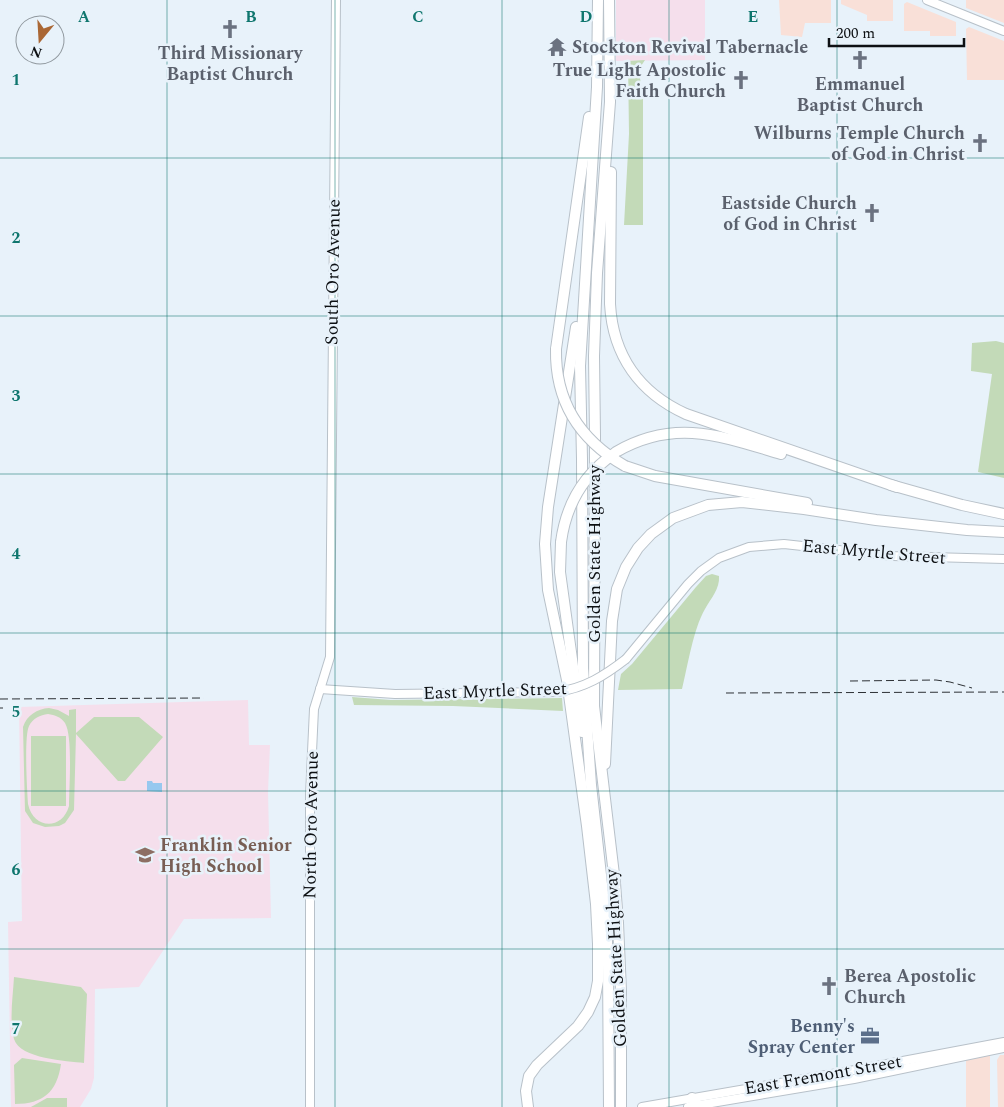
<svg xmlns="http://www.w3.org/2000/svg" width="1004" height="1107" font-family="Spectral,serif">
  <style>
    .commercial { fill: #f9e0d8 }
    .education { fill: #f5dfec }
    .green { fill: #c3dab8; fill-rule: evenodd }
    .water { fill: #97c8ef }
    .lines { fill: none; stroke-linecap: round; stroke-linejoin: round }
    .secondary-casing { stroke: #b8c1c9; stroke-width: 10 }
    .highway-casing { stroke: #b8c1c9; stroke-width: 12 }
    .secondary { stroke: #fff; stroke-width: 8 }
    .highway { stroke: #fff; stroke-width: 10 }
    .rail { stroke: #2d3135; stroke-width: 1; stroke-dasharray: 8 4; stroke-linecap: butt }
    .secondary-bridge-casing { stroke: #b8c1c9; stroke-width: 10; stroke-linecap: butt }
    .highway-bridge-casing { stroke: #b8c1c9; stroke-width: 12; stroke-linecap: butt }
    .secondary-bridge { stroke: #fff; stroke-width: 8 }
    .highway-bridge { stroke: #fff; stroke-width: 10 }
    .grid { fill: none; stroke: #0f766e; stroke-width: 1; stroke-opacity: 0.55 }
    .labels { text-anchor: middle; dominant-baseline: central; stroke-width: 5; stroke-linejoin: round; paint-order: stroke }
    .worship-label { font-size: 18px; font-weight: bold; fill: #5b616d; stroke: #e8f2fa; text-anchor: end }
    .street-label { font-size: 18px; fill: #0d1013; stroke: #e8f2fa }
    .education-label { font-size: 18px; font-weight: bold; fill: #785e54; stroke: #e8f2fa; text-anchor: start }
    .service-label { font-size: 18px; font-weight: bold; fill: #4e5e75; stroke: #e8f2fa; text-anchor: end }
    .grid-label { font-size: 16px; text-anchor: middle; font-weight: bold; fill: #0f766e; stroke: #e8f2fa; stroke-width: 5; stroke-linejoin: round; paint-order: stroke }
  </style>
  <rect width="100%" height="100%" fill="#e8f2fa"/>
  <!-- commercial -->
  <g class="commercial">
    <polygon points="779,0 831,0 831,23 805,23 802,37 781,35"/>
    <polygon points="841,0 893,0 893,21 867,21 867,15 841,4"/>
    <polygon points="966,0 1004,0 1004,23 966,8"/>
    <polygon points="907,2 956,22 956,36 930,36 930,31 904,31 904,4"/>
    <polygon points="969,27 1004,41 1004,80 967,80 966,29"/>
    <polygon points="982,1054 990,1056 990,1107 966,1107 966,1057"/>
    <polygon points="1000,1055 1004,1055 1004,1107 998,1107 997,1060"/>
  </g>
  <!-- education -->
  <g class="education">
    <polygon points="616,0 705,0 705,60 616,61"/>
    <polygon points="248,700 249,745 270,745 268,792 271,918 184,919 139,987 95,989 94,1078 91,1089 80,1107 11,1107 8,922 22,921 19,707"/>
  </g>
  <!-- green -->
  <g class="green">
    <polygon points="645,60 641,66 639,72 643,97 643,225 624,225 629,134 628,61"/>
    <polygon points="996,341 1004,343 1004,478 978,472 992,374 971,371 972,343"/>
    <path d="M712,574l7,2c1,13 -8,22 -14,33 -12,21 -17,56 -23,80l-64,1 3,-16 11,-10 64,-77 10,-11z"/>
    <polygon points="352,697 391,700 562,698 563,711 453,706 354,705"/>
    <path d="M49,708l9,2 11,6v-6l7,-1v24l18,-16h45l24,20 -38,44h-7l-42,-47 -2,76 -9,13 -6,3 -14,1 -12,-4 -8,-12 -2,-84c4,-12 14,-18 26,-19zM48,714c7,1 13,3 17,9 8,13 4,66 4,83 -7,25 -36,23 -41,-2 -1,-14 -4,-68 1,-78 4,-8 11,-11 19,-12z"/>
    <rect x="31" y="736" width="35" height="70"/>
    <path d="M14,977l67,10 6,7 -3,69c-17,-2 -64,-4 -70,-24 -5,-19 -1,-43 0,-62z"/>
    <path d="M22,1058l39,6c-4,28 -18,40 -46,40l-1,-39z"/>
    <polygon points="47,1098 67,1098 67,1107 31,1107"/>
  </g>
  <!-- water -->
  <polygon class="water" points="147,781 152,781 153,783 162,783 162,792 147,791"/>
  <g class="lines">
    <!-- secondary casing -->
    <g class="secondary-casing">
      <g id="secondary">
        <polyline points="927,0 1004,31"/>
        <polyline points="626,659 688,584 701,571 719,558 749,547 784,544 893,556 1004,559"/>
        <polyline points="320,689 395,694 557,692"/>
        <polyline points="310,1107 310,795 314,709 330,657 336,0"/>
        <polyline points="642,1107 855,1070 1004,1042"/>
        <polyline points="688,1107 854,1079 1004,1048"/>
      </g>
    </g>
    <!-- highway casing -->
    <g class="highway-casing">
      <g id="highway">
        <polyline points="598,0 597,87 580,366 582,459 583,668 591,785 606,920 608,964 609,1107"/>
        <polyline points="609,0 610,102 597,273 594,356 595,436 594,706 615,883 618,923 621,991 621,1107"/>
        <path d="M611,172l-1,132c3,52 30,89 76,110l211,73"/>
        <polyline points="556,349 589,117"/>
        <path d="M616,452c59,-34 105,-16 165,2"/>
        <polyline points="625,466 655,476 807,503"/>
        <polyline points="891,485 962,505 1004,514"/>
        <polyline points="561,542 560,572 582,732"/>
        <polyline points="605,764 612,621 617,589 626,567 638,548 651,534 673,518 708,505 742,502 804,509 876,520 967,530 1004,532"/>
        <polyline points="692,1098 699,1107"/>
        <polyline points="528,1107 526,1091 529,1076 537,1065 578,1026 588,1012 595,997 598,981 598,944 596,904 587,826 567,680 548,590 545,544 548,507 576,327"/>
      </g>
    </g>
    <!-- secondary -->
    <use href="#secondary" class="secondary"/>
    <!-- highway -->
    <use href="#highway" class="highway"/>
    <!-- rail -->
    <g class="rail">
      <polyline points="850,681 936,680 950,682 972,688"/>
      <polyline points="726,693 1004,692"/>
      <polyline points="0,699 204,698"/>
      <polyline points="0,708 3,708"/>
    </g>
    <!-- secondary-bridge casing -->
    <g class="secondary-bridge-casing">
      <path id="secondary-bridge" d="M557,692c28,-4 47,-16 69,-33"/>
    </g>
    <!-- highway-bridge casing -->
    <g class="highway-bridge-casing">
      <g id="highway-bridge">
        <path d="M556,349c-1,53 24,91 69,117"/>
        <path d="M561,542c5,-37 23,-68 54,-89"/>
      </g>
    </g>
    <!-- secondary-bridge -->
    <use href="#secondary-bridge" class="secondary-bridge"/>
    <!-- highway-bridge -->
    <use href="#highway-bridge" class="highway-bridge"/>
  </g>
  <!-- grid -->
  <path class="grid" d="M167,0v1107M335,0v1107M502,0v1107M669,0v1107M837,0v1107M0,158h1004M0,316h1004M0,474h1004M0,633h1004M0,791h1004M0,949h1004"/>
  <!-- icons -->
  <defs>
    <g id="church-bare" transform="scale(1.5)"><path d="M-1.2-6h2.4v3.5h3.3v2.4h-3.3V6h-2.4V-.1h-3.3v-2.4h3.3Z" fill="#6b7280" stroke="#e8f2fa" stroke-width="2.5" paint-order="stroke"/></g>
    <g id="temple-bare" transform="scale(1.5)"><path d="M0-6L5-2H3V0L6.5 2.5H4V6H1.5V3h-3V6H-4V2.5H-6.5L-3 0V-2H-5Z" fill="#6b7280" stroke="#e8f2fa" stroke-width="2.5" paint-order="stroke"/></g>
    <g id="school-bare" transform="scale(1.5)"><path d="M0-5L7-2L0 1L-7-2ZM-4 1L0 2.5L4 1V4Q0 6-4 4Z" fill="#8d6e63" stroke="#e8f2fa" stroke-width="2.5" paint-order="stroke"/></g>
    <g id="office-bare" transform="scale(1.5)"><path d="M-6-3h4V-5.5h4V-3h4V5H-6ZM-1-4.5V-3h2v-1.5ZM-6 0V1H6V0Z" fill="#5c6f8a" stroke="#e8f2fa" stroke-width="2.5" paint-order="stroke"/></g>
  </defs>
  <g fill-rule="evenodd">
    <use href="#church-bare" x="230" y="29"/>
    <use href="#temple-bare" x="557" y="47"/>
    <use href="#church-bare" x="860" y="60"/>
    <use href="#church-bare" x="741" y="80"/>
    <use href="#church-bare" x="980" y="143"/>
    <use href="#church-bare" x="872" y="213"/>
    <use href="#school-bare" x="145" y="855"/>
    <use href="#church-bare" x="829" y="986"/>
    <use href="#office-bare" x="870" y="1036"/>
  </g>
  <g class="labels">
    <!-- worship labels -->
    <g class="worship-label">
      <text x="572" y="47" text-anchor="start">Stockton Revival Tabernacle</text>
      <text x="230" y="53" text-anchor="middle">Third Missionary<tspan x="230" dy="21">Baptist Church</tspan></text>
      <text x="726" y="70">True Light Apostolic<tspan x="726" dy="21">Faith Church</tspan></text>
      <text x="860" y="84" text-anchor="middle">Emmanuel<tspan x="860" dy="21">Baptist Church</tspan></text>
      <text x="965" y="133">Wilburns Temple Church<tspan x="965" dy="21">of God in Christ</tspan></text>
      <text x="857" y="203">Eastside Church<tspan x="857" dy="21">of God in Christ</tspan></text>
      <text x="844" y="976" text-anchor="start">Berea Apostolic<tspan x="844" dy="21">Church</tspan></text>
    </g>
    <!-- street labels -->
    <g class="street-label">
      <text transform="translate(333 272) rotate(-89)">South Oro Avenue</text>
      <text transform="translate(874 552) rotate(5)">East Myrtle Street</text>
      <text transform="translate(594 554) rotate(-90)">Golden State Highway</text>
      <text transform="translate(495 691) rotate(-2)">East Myrtle Street</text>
      <text transform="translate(311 825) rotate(-89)">North Oro Avenue</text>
      <text transform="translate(616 958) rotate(-93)">Golden State Highway</text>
      <text transform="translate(823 1075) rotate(-10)">East Fremont Street</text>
    </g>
    <!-- education labels -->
    <g class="education-label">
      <text x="160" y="845">Franklin Senior<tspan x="160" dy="21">High School</tspan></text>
    </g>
    <!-- service labels -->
    <g class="service-label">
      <text x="855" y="1026">Benny's<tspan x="855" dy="21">Spray Center</tspan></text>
    </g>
  </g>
  <g class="grid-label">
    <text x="84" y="22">A</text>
    <text x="251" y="22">B</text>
    <text x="418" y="22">C</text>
    <text x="586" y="22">D</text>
    <text x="753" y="22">E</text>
    <text x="16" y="85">1</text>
    <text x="16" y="243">2</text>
    <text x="16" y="401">3</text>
    <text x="16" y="559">4</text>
    <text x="16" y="717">5</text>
    <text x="16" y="875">6</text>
    <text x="16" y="1034">7</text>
  </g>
  <!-- north arrow -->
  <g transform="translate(40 40) rotate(198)"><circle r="24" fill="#e8f2fa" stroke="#90989e"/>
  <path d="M0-4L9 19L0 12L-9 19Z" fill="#aa6735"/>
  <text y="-8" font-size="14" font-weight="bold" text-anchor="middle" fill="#0d1013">N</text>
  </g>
  <!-- scale -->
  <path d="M829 38v8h135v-8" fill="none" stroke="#0d1013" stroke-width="2.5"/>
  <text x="836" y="38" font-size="15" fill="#0d1013" stroke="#e8f2fa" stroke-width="4" paint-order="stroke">200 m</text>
</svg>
